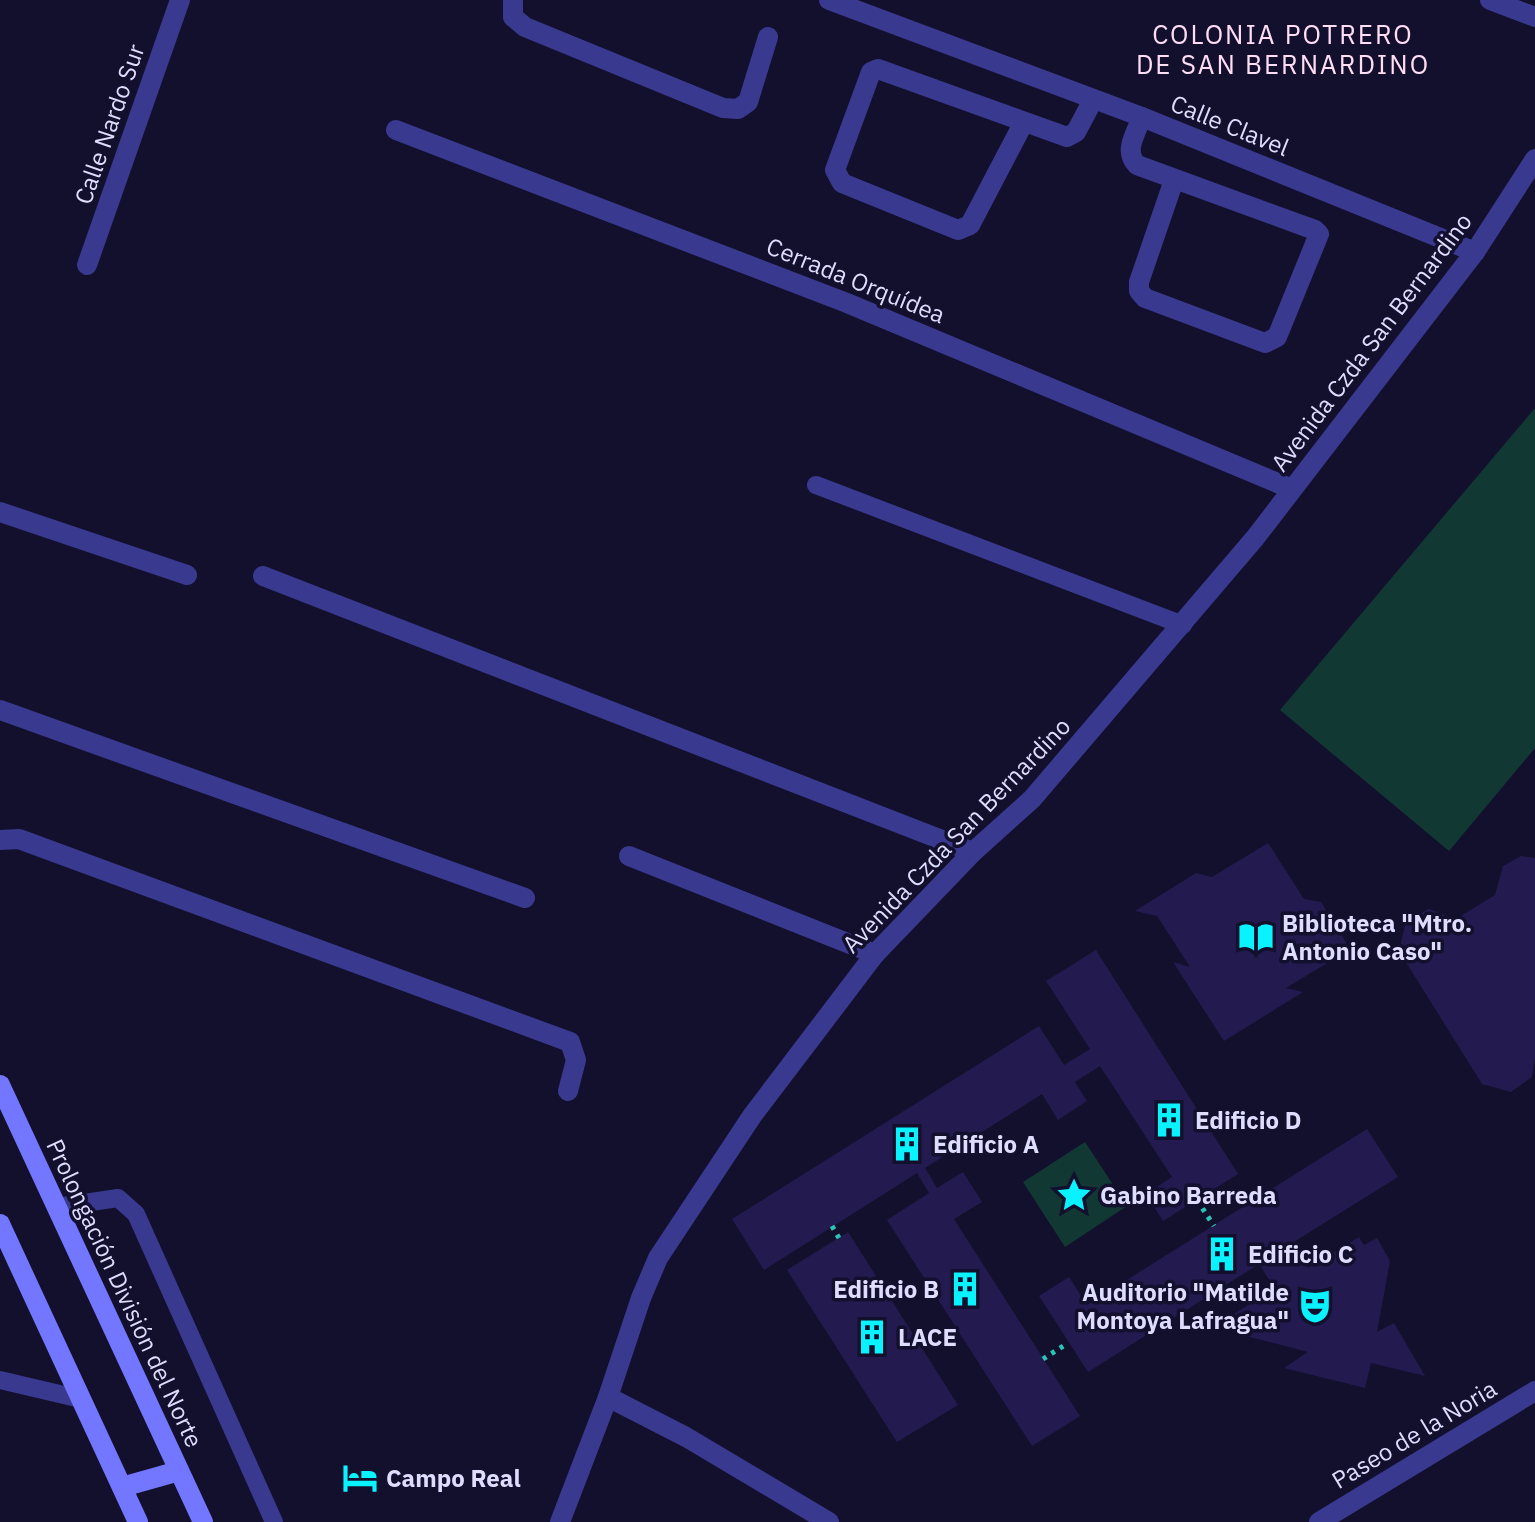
<svg xmlns="http://www.w3.org/2000/svg" width="1535" height="1522" font-family="'IBM Plex Sans',sans-serif">
  <style>
    .green { fill: #123834 }
    .building { fill: #231b4f }
    .lines { fill: none; stroke-linecap: round; stroke-linejoin: round }
    .path { stroke: #29c6b5; stroke-width: 5; stroke-dasharray: 4 6; stroke-linecap: butt }
    .service { stroke: #38398f; stroke-width: 18 }
    .minor { stroke: #38398f; stroke-width: 20 }
    .secondary { stroke: #7376ff; stroke-width: 20 }
    .labels { text-anchor: middle; dominant-baseline: central; stroke-width: 7; stroke-linejoin: round; paint-order: stroke }
    .street-label { font-size: 24px; fill: #dedcff; stroke: #13102d }
    .poi-label { font-size: 24px; font-weight: bold; fill: #dedcff; stroke: #13102d; text-anchor: start }
    .neighbourhood-label { font-size: 26px; letter-spacing: 2px; fill: #ffdef5; stroke: #13102d }
  </style>
  <rect width="100%" height="100%" fill="#13102d"/>
  <!-- green -->
  <g class="green">
    <polygon points="1535,408 1535,748 1449,851 1280,710"/>
    <polygon points="1085,1142 1127,1206 1065,1247 1023,1182"/>
  </g>
  <!-- building -->
  <g class="building">
    <polygon points="1268,843 1304,899 1321,902 1358,962 1337,957 1286,988 1303,992 1224,1041 1173,962 1190,967 1157,916 1135,911 1196,873 1212,877"/>
    <polygon points="1521,856 1535,858 1535,1058 1532,1077 1511,1092 1482,1084 1399,951 1406,921 1429,909 1456,919 1495,895 1503,866"/>
    <polygon points="1096,950 1238,1174 1163,1221 1146,1194 1172,1177 1100,1066 1075,1082 1087,1101 1058,1120 1042,1094 925,1168 937,1188 963,1172 982,1202 954,1219 1080,1416 1032,1446 887,1220 929,1193 917,1173 764,1270 732,1219 1039,1026 1064,1065 1090,1049 1046,981"/>
    <polygon points="1367,1129 1398,1177 1292,1243 1308,1268 1359,1237 1364,1245 1377,1238 1390,1261 1377,1332 1394,1323 1425,1376 1371,1363 1365,1388 1284,1368 1308,1352 1212,1327 1275,1289 1259,1264 1088,1372 1039,1296 1069,1277 1087,1305"/>
    <polygon points="848,1232 958,1405 897,1442 787,1270"/>
  </g>
  <g class="lines">
    <!-- path -->
    <g class="path">
      <polyline points="1197,1200 1214,1226"/>
      <polyline points="832,1226 839,1238"/>
      <polyline points="1043,1359 1068,1343"/>
    </g>
    <!-- service -->
    <g class="service">
      <polyline points="816,485 1183,625"/>
      <polyline points="57,1207 118,1198 136,1214 274,1522"/>
      <polyline points="0,1380 81,1399"/>
    </g>
    <!-- minor -->
    <g class="minor">
      <polyline points="513,0 513,17 525,27 723,108 738,109 748,102 768,37"/>
      <polyline points="829,0 1142,117 1475,252"/>
      <polyline points="1490,0 1535,17"/>
      <path d="M1142,117c-6,16 -19,34 -5,48l178,65 4,4 -42,103 -12,6 -120,-45 -6,-7v-9l35,-102"/>
      <polyline points="1024,122 970,225 958,230 842,183 835,170 871,72 878,69 1067,137 1076,132 1093,100"/>
      <polyline points="396,130 847,303 1292,489"/>
      <polyline points="87,265 180,0"/>
      <polyline points="0,512 187,575"/>
      <polyline points="263,576 973,852"/>
      <polyline points="0,710 525,898"/>
      <polyline points="0,840 19,839 570,1042 576,1060 568,1091"/>
      <polyline points="629,856 875,954"/>
      <polyline points="608,1397 686,1437 829,1522"/>
      <polyline points="560,1522 608,1397 641,1298 658,1258 752,1116 875,954 973,852 1032,799 1255,538 1475,252 1535,159"/>
      <polyline points="1319,1522 1535,1391"/>
    </g>
    <!-- secondary -->
    <g class="secondary">
      <polyline points="0,1085 203,1522"/>
      <polyline points="0,1224 138,1522"/>
      <polyline points="122,1487 179,1471"/>
    </g>
  </g>
  <!-- icons -->
  <defs>
    <g id="library-bare" transform="scale(2.76)"><path d="M-6-4Q-3-5.5-.7-3.5V5Q-3 3-6 4ZM6-4Q3-5.5 .7-3.5V5Q3 3 6 4Z" fill="#08f3ff" stroke="#13102d" stroke-width="2.5" paint-order="stroke"/></g>
    <g id="building-bare" transform="scale(2.76)"><path d="M-4-6H4V6H1V3H-1V6H-4ZM-2.5-4.3h1.7v1.8h-1.7ZM.8-4.3h1.7v1.8H.8ZM-2.5-1h1.7V.8h-1.7ZM.8-1h1.7V.8H.8Z" fill="#08f3ff" stroke="#13102d" stroke-width="2.5" paint-order="stroke"/></g>
    <g id="sight-bare" transform="scale(2.76)"><path d="M0-6L1.8-2.2L6-1.7L2.9 1.2L3.7 5.4L0 3.3L-3.7 5.4L-2.9 1.2L-6-1.7L-1.8-2.2Z" fill="#08f3ff" stroke="#13102d" stroke-width="2.5" paint-order="stroke"/></g>
    <g id="theatre-bare" transform="scale(2.76)"><path d="M-5-5.5Q0-4 5-5.5V0Q5 5 0 6Q-5 5-5 0ZM-3.3-2.5H-1v1.5H-3.3ZM1-2.5H3.3v1.5H1ZM-2.8 1Q0 5.5 2.8 1Z" fill="#08f3ff" stroke="#13102d" stroke-width="2.5" paint-order="stroke"/></g>
    <g id="hotel-bare" transform="scale(2.76)"><path d="M-6-4.5h1.5V1H6V5H4.5V3h-9V5H-6ZM-4 0a1.8 1.8 0 1 1 3.6 0ZM.5 0V-2.5h3Q6-2.5 6 0Z" fill="#08f3ff" stroke="#13102d" stroke-width="2.5" paint-order="stroke"/></g>
  </defs>
  <g fill-rule="evenodd">
    <use href="#library-bare" x="1256" y="937"/>
    <use href="#building-bare" x="1169" y="1120"/>
    <use href="#building-bare" x="907" y="1144"/>
    <use href="#sight-bare" x="1074" y="1195"/>
    <use href="#building-bare" x="1222" y="1254"/>
    <use href="#building-bare" x="965" y="1289"/>
    <use href="#theatre-bare" x="1315" y="1306"/>
    <use href="#building-bare" x="872" y="1337"/>
    <use href="#hotel-bare" x="360" y="1478"/>
  </g>
  <g class="labels">
    <!-- street labels -->
    <g class="street-label">
      <text transform="translate(109 124) rotate(-71)">Calle Nardo Sur</text>
      <text transform="translate(1230 125) rotate(22)">Calle Clavel</text>
      <text transform="translate(856 280) rotate(22)">Cerrada Orquídea</text>
      <text transform="translate(1371 342) rotate(-53)">Avenida Czda San Bernardino</text>
      <text transform="translate(956 835) rotate(-46)">Avenida Czda San Bernardino</text>
      <text transform="translate(125 1293) rotate(65)">Prolongación División del Norte</text>
      <text transform="translate(1414 1434) rotate(-31)">Paseo de la Noria</text>
    </g>
    <!-- poi labels -->
    <g class="poi-label">
      <text x="1282" y="923">Biblioteca "Mtro.<tspan x="1282" dy="28">Antonio Caso"</tspan></text>
      <text x="1195" y="1120">Edificio D</text>
      <text x="933" y="1144">Edificio A</text>
      <text x="1100" y="1195">Gabino Barreda</text>
      <text x="1248" y="1254">Edificio C</text>
      <text x="939" y="1289" text-anchor="end">Edificio B</text>
      <text x="1289" y="1292" text-anchor="end">Auditorio "Matilde<tspan x="1289" dy="28">Montoya Lafragua"</tspan></text>
      <text x="898" y="1337">LACE</text>
      <text x="386" y="1478">Campo Real</text>
    </g>
    <!-- neighbourhood labels -->
    <g class="neighbourhood-label">
      <text x="1283" y="34">COLONIA POTRERO<tspan x="1283" dy="30">DE SAN BERNARDINO</tspan></text>
    </g>
  </g>
</svg>
